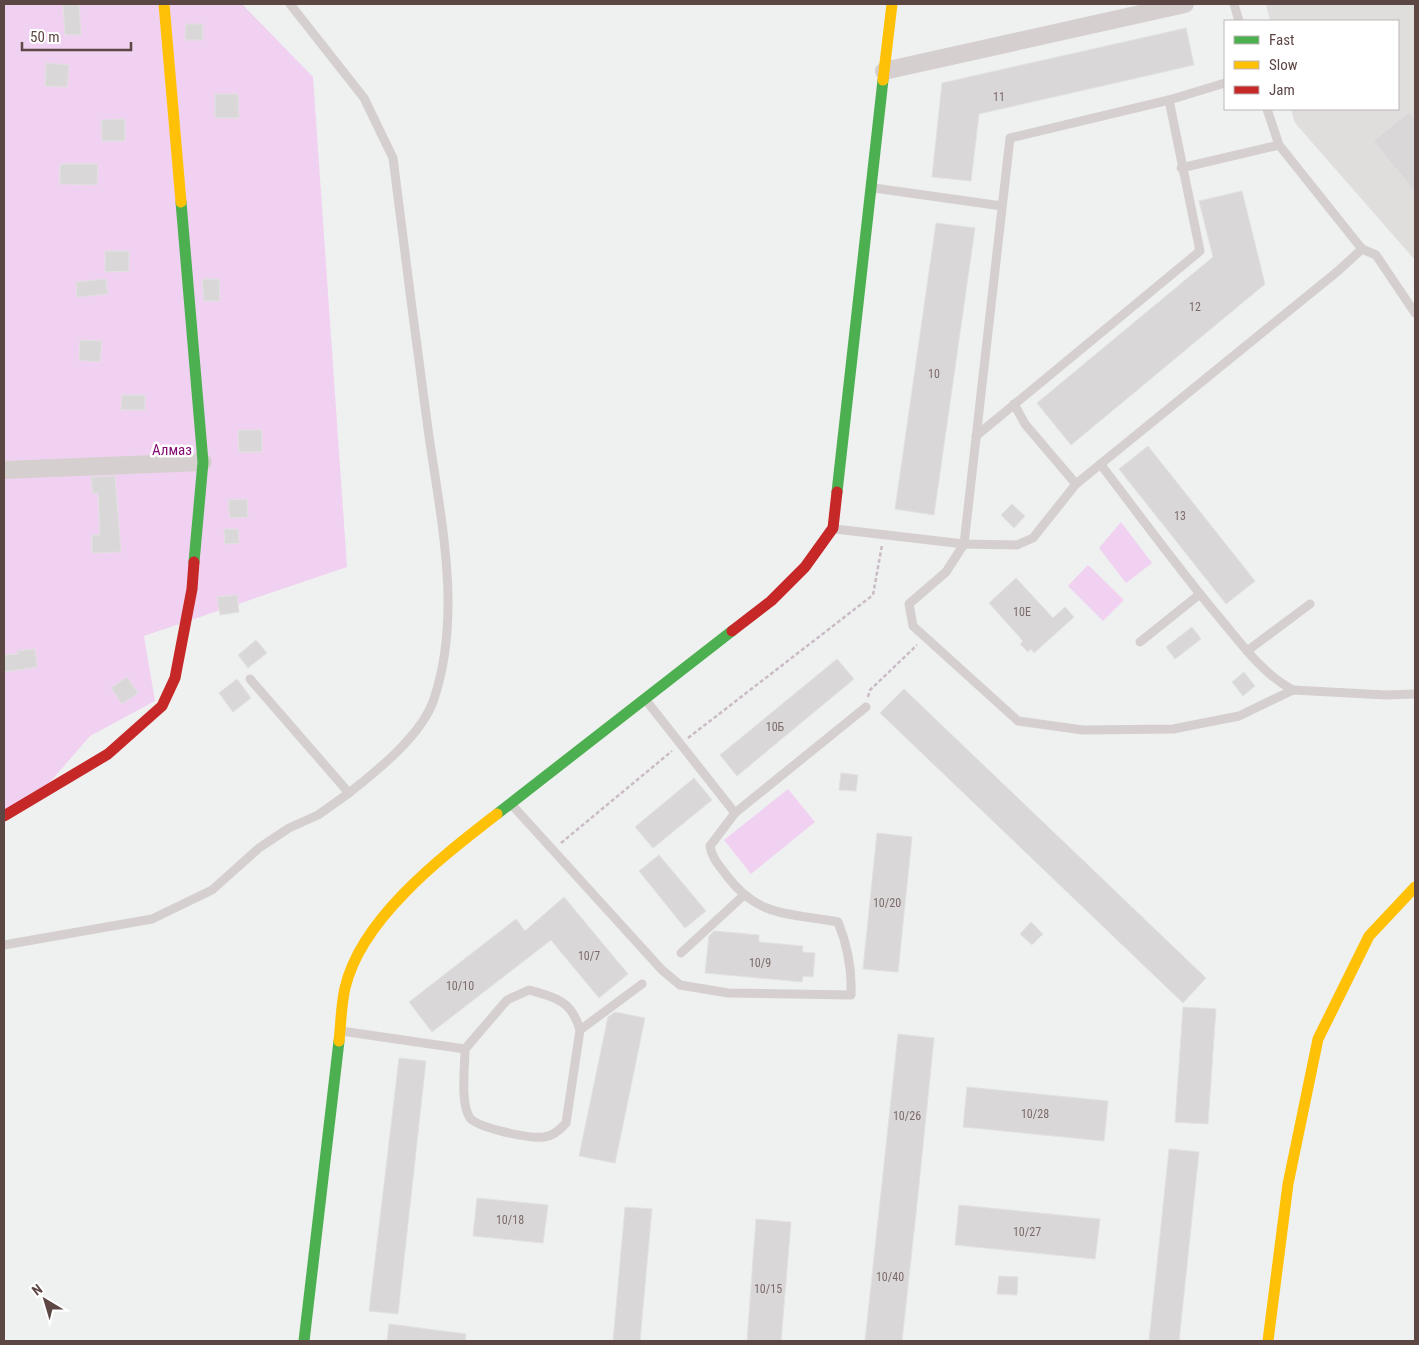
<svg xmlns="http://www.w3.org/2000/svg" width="1419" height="1345" font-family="'Roboto Condensed',sans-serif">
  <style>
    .education { fill: #dfdedd }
    .green { fill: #f1d1f1 }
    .building { fill: #d9d7d7; stroke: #e2e1e1 }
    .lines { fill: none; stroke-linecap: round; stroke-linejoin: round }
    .path { stroke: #cabcc6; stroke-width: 2.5; stroke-dasharray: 4 2.5; stroke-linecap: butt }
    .lane { stroke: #d5d0cf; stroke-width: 9 }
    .street { stroke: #d5d0cf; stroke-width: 18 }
    .fast { stroke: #4caf50; stroke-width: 11 }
    .slow { stroke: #ffc107; stroke-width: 11 }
    .jam { stroke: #c62828; stroke-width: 11 }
    .labels { text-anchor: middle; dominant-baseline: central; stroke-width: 5; stroke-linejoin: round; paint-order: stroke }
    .number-label { font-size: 12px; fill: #7d6c6b }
    .park-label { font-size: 15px; fill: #840f74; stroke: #fff }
  </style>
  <rect width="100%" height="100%" fill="#eff0f0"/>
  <!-- education -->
  <polygon class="education" points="1266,4 1415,4 1415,260 1295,123 1291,109 1398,109 1398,21 1270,21"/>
  <!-- green -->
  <g class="green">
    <polygon points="4,4 242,4 313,77 347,567 144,636 155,701 90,736 38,796 4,816"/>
    <polygon points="1121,522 1152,563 1126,583 1099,548"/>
    <polygon points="1088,565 1124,600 1103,621 1068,586"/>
    <polygon points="788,789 815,822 751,874 724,840"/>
  </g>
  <!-- building -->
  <g class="building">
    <polygon points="79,4 81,35 65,35 63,5"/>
    <polygon points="186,24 203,24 203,40 185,40"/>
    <polygon points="1186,28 1194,65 979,114 971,181 932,177 942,83"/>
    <polygon points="46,63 69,65 67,87 45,86"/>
    <polygon points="215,94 238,94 239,118 215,118"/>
    <polygon points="1409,112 1415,119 1415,192 1373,141"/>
    <polygon points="125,119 125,141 102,141 101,120"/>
    <polygon points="60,164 98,164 97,185 60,184"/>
    <polygon points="1242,191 1265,284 1071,445 1037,403 1213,257 1199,201"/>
    <polygon points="936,223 975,228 934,515 895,509"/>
    <polygon points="105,251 129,251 129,271 105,272"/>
    <polygon points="106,279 108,294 77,297 76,282"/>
    <polygon points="202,279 219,279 220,301 204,301"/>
    <polygon points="80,340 102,341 100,362 79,360"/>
    <polygon points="122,395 145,395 145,410 121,410"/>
    <polygon points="238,430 262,430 262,452 239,452"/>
    <polygon points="1148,446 1255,581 1226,604 1119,469"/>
    <polygon points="115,476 121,552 92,553 92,535 100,535 98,493 93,494 91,477"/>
    <polygon points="247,499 248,517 230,518 228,500"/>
    <polygon points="1012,504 1025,516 1014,528 1001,515"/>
    <polygon points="224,529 238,529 239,543 225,544"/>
    <polygon points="1016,578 1053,618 1065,607 1074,617 1034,653 1031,649 1028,652 1020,644 1023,641 989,603"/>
    <polygon points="237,595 239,612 220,615 217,597"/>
    <polygon points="1192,627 1201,639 1175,659 1166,647"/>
    <polygon points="256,640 267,653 248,668 238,655"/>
    <polygon points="35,649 37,667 4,672 4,655 18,654 17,651"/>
    <polygon points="837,659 854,679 737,776 720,755"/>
    <polygon points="1244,672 1255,686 1243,696 1232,682"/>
    <polygon points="127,677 138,693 122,704 111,688"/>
    <polygon points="237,679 251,698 233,712 219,693"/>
    <polygon points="904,689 1206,978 1183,1003 880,713"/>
    <polygon points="841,773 858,775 856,791 839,790"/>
    <polygon points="694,778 712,800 653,848 635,827"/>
    <polygon points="877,833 912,837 898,972 863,969"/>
    <polygon points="659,855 706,911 685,928 639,871"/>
    <polygon points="564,897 628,974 599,998 551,940 432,1032 409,1002 516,919 525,931"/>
    <polygon points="1031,922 1043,934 1032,945 1020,934"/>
    <polygon points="714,931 759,935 759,942 803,946 802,952 815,953 813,977 803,976 802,982 705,973 709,936"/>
    <polygon points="1183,1007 1216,1009 1208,1124 1175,1122"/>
    <polygon points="615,1012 645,1018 615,1163 579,1156 608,1017"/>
    <polygon points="898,1034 934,1038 917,1204 902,1341 865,1341"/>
    <polygon points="399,1058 426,1061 398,1314 369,1311"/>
    <polygon points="967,1087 1108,1101 1104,1141 963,1127"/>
    <polygon points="1169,1149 1199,1152 1179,1341 1149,1341"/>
    <polygon points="477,1198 548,1205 543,1243 473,1236"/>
    <polygon points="959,1205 1100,1219 1095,1259 955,1245"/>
    <polygon points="625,1207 652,1209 640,1341 613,1341"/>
    <polygon points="756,1219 791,1222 781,1341 747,1341"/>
    <polygon points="999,1276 1018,1277 1017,1295 997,1294"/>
    <polygon points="389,1324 466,1334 465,1341 387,1341"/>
  </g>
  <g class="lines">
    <!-- path -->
    <g class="path">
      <polyline points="868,697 870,690 917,645"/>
      <polyline points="688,738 873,595 882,545"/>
      <polyline points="561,843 672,751"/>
    </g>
    <!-- lane -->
    <g class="lane">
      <polyline points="1234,4 1239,21"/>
      <polyline points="1267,109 1279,145 1362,249 1338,271 1076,484 1033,538 1017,545 964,544 946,572 909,604 913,626 1018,721 1083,730 1173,729 1239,716 1293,690 1386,695 1415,694"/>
      <polyline points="1181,168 1279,145"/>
      <polyline points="874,188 1002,206"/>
      <polyline points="1362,249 1376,255 1415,313"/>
      <polyline points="1014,404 1025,424 1076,484"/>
      <polyline points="976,436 1200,251 1169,100"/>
      <path d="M1101,465c40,52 79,106 122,157 21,25 41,53 70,68"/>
      <polyline points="835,529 964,544 1010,138 1169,100 1225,83"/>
      <polyline points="1140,642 1200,594"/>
      <polyline points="1247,651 1310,604"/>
      <path d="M250,679l99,114c29,-23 73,-58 85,-94 29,-87 6,-183 -6,-270 -12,-90 -24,-181 -35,-271l-29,-60 -74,-94"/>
      <path d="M512,805l150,165 18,15 48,8 123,2c1,-24 -4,-51 -13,-73 -48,-9 -79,-4 -111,-46 -7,-10 -15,-17 -17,-30l25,-33 -90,-114"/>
      <polyline points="735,813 866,707"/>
      <polyline points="4,945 152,919 212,890 259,848 289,828 318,815 349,793"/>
      <polyline points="681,953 743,896"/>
      <polyline points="580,1030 642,984"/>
      <path d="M341,1031l124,18c0,18 -5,55 5,69 8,10 60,21 74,19 9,-1 16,-7 22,-14l14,-93c-8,-29 -25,-33 -51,-40l-22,10 -42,49"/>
    </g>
    <!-- street -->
    <g class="street">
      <polyline points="884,71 1185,4"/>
      <polyline points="4,470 203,462"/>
    </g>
    <!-- fast -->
    <g class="fast">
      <polyline points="181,202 203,462 194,562"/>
      <polyline points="837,492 883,80"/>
      <polyline points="497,814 732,631"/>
      <polyline points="304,1341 339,1041"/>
    </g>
    <!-- slow -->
    <g class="slow">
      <polyline points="164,4 181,202"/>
      <polyline points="883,80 892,4"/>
      <path d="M339,1041c2,-17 2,-36 6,-53 16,-70 98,-132 152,-174"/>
      <polyline points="1268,1341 1288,1184 1318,1039 1369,936 1415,887"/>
    </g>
    <!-- jam -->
    <g class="jam">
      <polyline points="732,631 771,601 805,567 833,528 837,492"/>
      <polyline points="4,816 108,754 162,706 175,678 192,589 194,562"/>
    </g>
  </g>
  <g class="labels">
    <!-- number labels -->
    <g class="number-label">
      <text x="999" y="97">11</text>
      <text x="1195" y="307">12</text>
      <text x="934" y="374">10</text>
      <text x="1180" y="516">13</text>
      <text x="1022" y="612">10Е</text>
      <text x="775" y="727">10Б</text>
      <text x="887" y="903">10/20</text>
      <text x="589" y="956">10/7</text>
      <text x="760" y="963">10/9</text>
      <text x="460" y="986">10/10</text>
      <text x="1035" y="1114">10/28</text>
      <text x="907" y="1116">10/26</text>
      <text x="510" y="1220">10/18</text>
      <text x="1027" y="1232">10/27</text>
      <text x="890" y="1277">10/40</text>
      <text x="768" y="1289">10/15</text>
    </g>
    <!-- park labels -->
    <g class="park-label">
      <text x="172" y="450">Алмаз</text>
    </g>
  </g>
  <!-- border -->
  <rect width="1419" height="1345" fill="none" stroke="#5d4745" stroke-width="10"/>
  <!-- legend -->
  <rect x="1224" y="20" width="175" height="90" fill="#ffffff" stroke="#beb5b5"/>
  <rect x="1234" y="36" width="25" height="8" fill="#4caf50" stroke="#beb5b5"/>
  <text x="1269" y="45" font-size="15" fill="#5d4745">Fast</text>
  <rect x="1234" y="61" width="25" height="8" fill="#ffc107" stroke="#beb5b5"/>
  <text x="1269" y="70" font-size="15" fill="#5d4745">Slow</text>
  <rect x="1234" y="86" width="25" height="8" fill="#c62828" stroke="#beb5b5"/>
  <text x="1269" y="95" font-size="15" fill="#5d4745">Jam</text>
  <!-- north arrow -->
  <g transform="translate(45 1300) rotate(322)" stroke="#ffffff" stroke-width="4" paint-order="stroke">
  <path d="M0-4L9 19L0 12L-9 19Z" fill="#5d4745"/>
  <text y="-8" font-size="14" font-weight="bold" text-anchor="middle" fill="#5d4745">N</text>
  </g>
  <!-- scale -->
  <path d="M22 42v8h109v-8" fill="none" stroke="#5d4745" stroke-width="2.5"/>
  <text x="30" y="42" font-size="15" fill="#5d4745" stroke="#ffffff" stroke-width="4" paint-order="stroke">50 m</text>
</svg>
